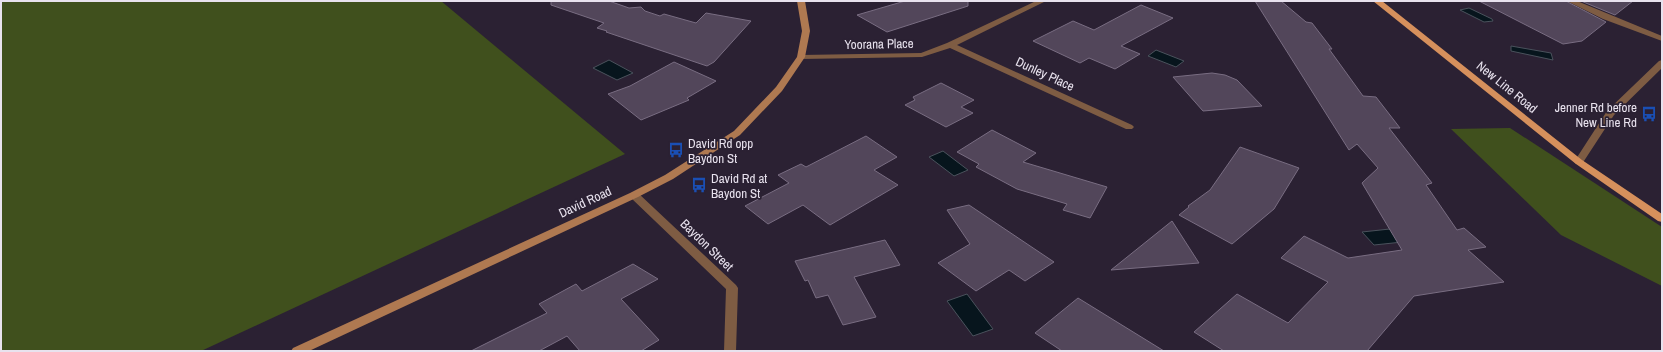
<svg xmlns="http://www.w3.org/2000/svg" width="1663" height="352" font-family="'Archivo Narrow',sans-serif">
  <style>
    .green { fill: #40501d }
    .water { fill: #07151d; stroke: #4a525c }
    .building { fill: #52465a; stroke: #796d82 }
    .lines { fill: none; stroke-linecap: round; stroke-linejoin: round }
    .lane { fill: #7e5c43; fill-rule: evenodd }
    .street { fill: #7e5c43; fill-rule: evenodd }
    .secondary { fill: #af7951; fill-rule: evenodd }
    .primary { fill: #d6905c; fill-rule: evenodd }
    .labels { text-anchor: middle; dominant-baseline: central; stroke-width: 3.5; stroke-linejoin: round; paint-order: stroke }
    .street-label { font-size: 13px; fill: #e8e2ee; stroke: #2b2133 }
    .poi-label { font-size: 13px; fill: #e8e2ee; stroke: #2b2133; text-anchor: start }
  </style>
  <rect width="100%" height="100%" fill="#2b2133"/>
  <!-- green -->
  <g class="green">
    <polygon points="1,1 441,1 625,154 201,351 1,351"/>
    <polygon points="1510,128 1662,227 1662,286 1561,235 1451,129"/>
  </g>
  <!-- water -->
  <g class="water">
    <polygon points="1469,8 1492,19 1493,21 1484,22 1460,10"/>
    <polygon points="1511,46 1551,53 1553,60 1511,51"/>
    <polygon points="1156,50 1184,61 1176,67 1148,56"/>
    <polygon points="609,60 633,73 617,80 593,68"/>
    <polygon points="943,151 968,170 954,176 929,157"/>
    <polygon points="1399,228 1412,241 1374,245 1362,232"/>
    <polygon points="967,294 993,329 973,336 947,301"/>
  </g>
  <!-- building -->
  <g class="building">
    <polygon points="551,1 609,1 629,8 641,7 645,11 660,16 664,14 696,23 706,13 751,21 714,62 707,66 606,32 607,31 597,28 604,23 551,5"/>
    <polygon points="905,1 968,1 968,6 887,32 857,15"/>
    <polygon points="1255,1 1281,1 1306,22 1312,23 1332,49 1329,49 1363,96 1376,97 1400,128 1389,128 1432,183 1426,185 1457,230 1464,228 1486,247 1468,250 1504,282 1414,296 1367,351 1224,351 1194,332 1237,294 1288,323 1328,282 1281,258 1304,236 1348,258 1402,250 1362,183 1378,168 1357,144 1349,150"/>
    <polygon points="1479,1 1566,1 1606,22 1582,41 1563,44"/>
    <polygon points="1581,1 1633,1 1615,15"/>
    <polygon points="1141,5 1173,18 1121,46 1140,54 1115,69 1089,58 1080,63 1033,41 1073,21 1094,30"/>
    <polygon points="674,62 716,81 687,98 689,100 641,120 608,94 630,86"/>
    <polygon points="1212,73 1225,75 1237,80 1262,106 1203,111 1173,77"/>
    <polygon points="941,83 974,100 961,107 973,113 946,127 905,105 915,100 913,97"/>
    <polygon points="992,130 1036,153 1023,162 1107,187 1090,218 1063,210 1067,204 1017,189 976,167 979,164 957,152"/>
    <polygon points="866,136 897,157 874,170 898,185 830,225 803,205 768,224 745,206 789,183 778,175 801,164 806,167"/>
    <polygon points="1240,147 1299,168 1274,209 1232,244 1179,215 1189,207 1188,206 1210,190"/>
    <polygon points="969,205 1054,262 1025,281 1009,270 976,291 938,263 970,244 947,210"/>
    <polygon points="1172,221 1199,263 1111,270"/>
    <polygon points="885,240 900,265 854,277 876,317 843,325 828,295 816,298 808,280 805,281 795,261"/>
    <polygon points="633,264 658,279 621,299 659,340 641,351 580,351 567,336 539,351 471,351 547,313 539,304 576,284 582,291"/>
    <polygon points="1078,298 1164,351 1062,351 1035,333"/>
  </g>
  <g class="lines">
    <!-- lane -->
    <polygon class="lane" points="1567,1 1577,1 1662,36 1662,41 1603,19"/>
    <!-- street -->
    <g class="street">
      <polygon points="1036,1 1046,1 957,45 1132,125 1134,127 1132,129 1126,129 950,48 922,57 801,59 797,57 801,55 921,53 947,43"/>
      <polygon points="1662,60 1662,68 1614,115 1582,164 1576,164 1574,162 1607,111 1659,61"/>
      <polygon points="634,192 638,193 736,285 738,288 736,351 724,351 726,289 630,197 629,195"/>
    </g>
    <!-- secondary -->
    <polygon class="secondary" points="797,1 805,1 810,31 805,57 782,91 740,135 673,179 638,197 309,351 291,351 293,348 630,193 665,175 734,131 776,87 797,57 802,31"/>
    <!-- primary -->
    <polygon class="primary" points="1373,1 1382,1 1582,160 1662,214 1662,222 1658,221 1576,164"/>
  </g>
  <!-- icons -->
  <defs>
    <g id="bus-bare" transform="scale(1.2)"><path d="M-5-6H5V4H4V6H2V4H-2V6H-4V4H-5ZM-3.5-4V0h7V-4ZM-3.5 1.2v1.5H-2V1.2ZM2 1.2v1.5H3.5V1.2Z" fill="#1a4fb4" stroke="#2b2133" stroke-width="2.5" paint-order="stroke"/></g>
  </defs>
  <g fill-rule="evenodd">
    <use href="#bus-bare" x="1649" y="114"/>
    <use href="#bus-bare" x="676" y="150"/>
    <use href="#bus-bare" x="699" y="185"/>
  </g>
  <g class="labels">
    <!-- street labels -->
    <g class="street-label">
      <text transform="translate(879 44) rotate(-1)">Yoorana Place</text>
      <text transform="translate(1045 74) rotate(25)">Dunley Place</text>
      <text transform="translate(1507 87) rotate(39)">New Line Road</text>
      <text transform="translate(585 202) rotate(-25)">David Road</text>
      <text transform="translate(707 245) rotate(44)">Baydon Street</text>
    </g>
    <!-- poi labels -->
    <g class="poi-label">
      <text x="1637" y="107" text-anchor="end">Jenner Rd before<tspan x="1637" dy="15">New Line Rd</tspan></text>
      <text x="688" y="143">David Rd opp<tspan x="688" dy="15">Baydon St</tspan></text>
      <text x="711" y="178">David Rd at<tspan x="711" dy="15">Baydon St</tspan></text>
    </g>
  </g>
  <!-- border -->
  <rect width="1663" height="352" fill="none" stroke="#e8e2ee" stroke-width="4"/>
</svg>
